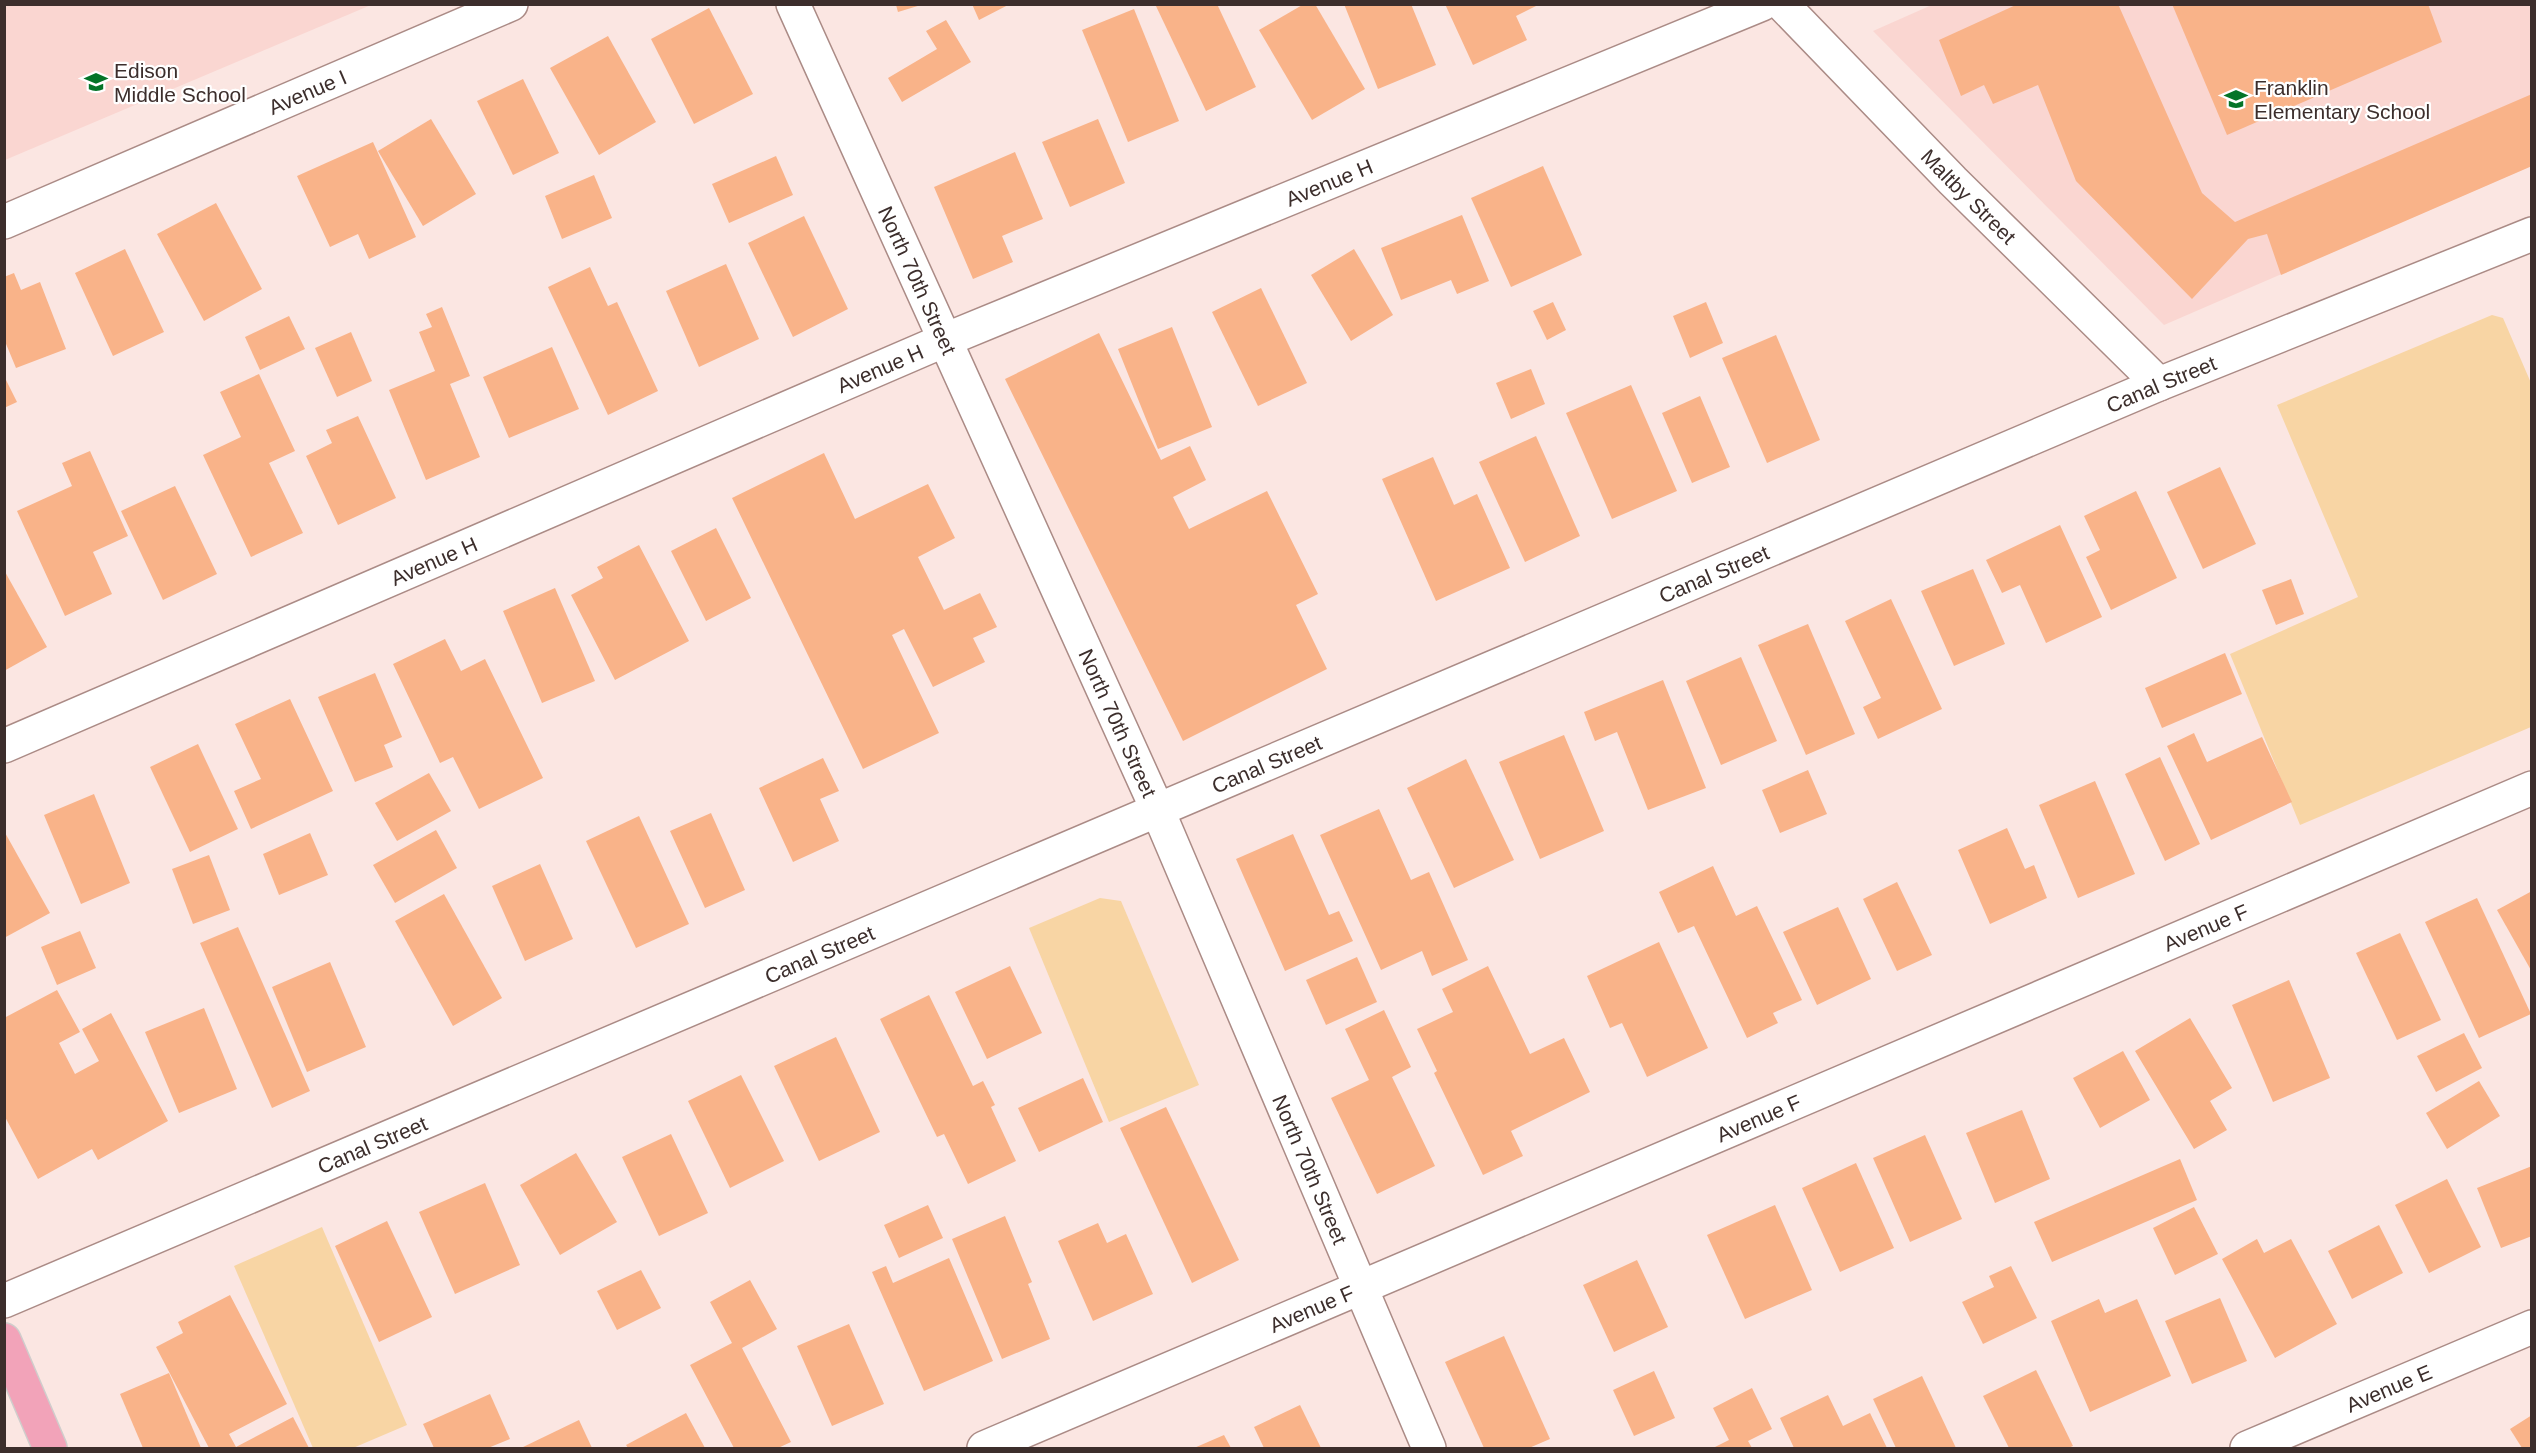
<svg xmlns="http://www.w3.org/2000/svg" width="2536" height="1453" font-family="Arial,sans-serif">
  <style>
    .built { fill: #fad6d1 }
    .green { fill: #f8d5a4 }
    .building { fill: #f9b389 }
    .lines { fill: none; stroke-linecap: round; stroke-linejoin: round }
    .minor-casing { stroke: #ab8b86; stroke-width: 36 }
    .tertiary-casing { stroke: #ab8b86; stroke-width: 36 }
    .primary-casing { stroke: #d0cdcc; stroke-width: 36 }
    .minor { stroke: #fff; stroke-width: 33 }
    .tertiary { stroke: #fff; stroke-width: 33 }
    .primary { stroke: #f2a3b9; stroke-width: 33 }
    .labels { text-anchor: middle; dominant-baseline: central; stroke-width: 4.5; stroke-linejoin: round; paint-order: stroke }
    .poi-label { font-size: 21px; fill: #3c2e2c; stroke: #fff; text-anchor: start }
    .street-label { font-size: 21px; fill: #3c2e2c; stroke: #fff }
  </style>
  <rect width="100%" height="100%" fill="#fbe6e2"/>
  <!-- built -->
  <g class="built">
    <polygon points="5,4 371,4 371,5 5,160"/>
    <polygon points="1934,4 2531,5 2531,166 2164,325 1873,31"/>
  </g>
  <!-- green -->
  <g class="green">
    <polygon points="2492,315 2503,318 2531,383 2531,727 2300,825 2230,654 2358,597 2277,405"/>
    <polygon points="1100,898 1121,901 1199,1085 1109,1122 1029,928"/>
    <polygon points="322,1227 407,1425 353,1448 313,1448 234,1266"/>
  </g>
  <!-- building -->
  <g class="building">
    <polygon points="972,4 1010,4 979,20"/>
    <polygon points="1155,4 1217,4 1256,87 1206,111"/>
    <polygon points="1304,4 1315,4 1365,89 1312,120 1259,30"/>
    <polygon points="1344,4 1411,4 1436,65 1378,89"/>
    <polygon points="1445,4 1540,4 1516,16 1527,40 1473,65"/>
    <polygon points="2018,4 2118,4 2202,193 2235,222 2532,94 2532,166 2281,275 2267,234 2248,239 2192,299 2076,181 2038,85 1993,104 1984,85 1961,96 1939,40"/>
    <polygon points="2172,4 2428,4 2442,42 2227,135"/>
    <polygon points="896,5 921,5 898,12"/>
    <polygon points="709,8 753,94 694,124 651,39"/>
    <polygon points="1134,9 1179,121 1128,142 1082,30"/>
    <polygon points="946,20 971,62 902,102 888,78 937,49 926,31"/>
    <polygon points="608,36 656,122 599,155 550,68"/>
    <polygon points="523,79 559,153 513,175 477,101"/>
    <polygon points="431,119 476,194 423,226 378,151"/>
    <polygon points="1098,119 1125,183 1070,207 1042,142"/>
    <polygon points="373,142 416,237 369,259 358,234 330,247 297,176"/>
    <polygon points="1015,152 1043,219 1002,236 1013,262 973,279 934,187"/>
    <polygon points="776,156 793,195 729,223 712,184"/>
    <polygon points="1543,166 1582,255 1511,287 1471,198"/>
    <polygon points="594,175 612,218 562,239 545,196"/>
    <polygon points="216,203 262,289 204,321 157,234"/>
    <polygon points="1462,215 1489,281 1457,294 1451,280 1401,300 1381,248"/>
    <polygon points="804,216 848,309 793,337 748,243"/>
    <polygon points="125,249 164,332 113,356 75,273"/>
    <polygon points="1354,249 1393,315 1351,341 1311,275"/>
    <polygon points="726,264 759,339 699,367 666,291"/>
    <polygon points="590,267 608,306 617,302 658,391 608,415 548,287"/>
    <polygon points="14,273 21,290 40,282 66,349 16,368 4,339 4,277"/>
    <polygon points="1261,288 1307,383 1258,406 1212,312"/>
    <polygon points="1553,302 1566,330 1547,340 1533,311"/>
    <polygon points="1706,302 1723,343 1690,358 1673,316"/>
    <polygon points="442,307 470,376 450,384 480,457 426,480 389,390 435,371 419,332 432,327 426,314"/>
    <polygon points="289,316 305,349 260,370 245,337"/>
    <polygon points="1172,327 1212,427 1158,449 1118,349"/>
    <polygon points="351,332 372,381 337,397 315,348"/>
    <polygon points="1099,333 1161,460 1190,446 1206,480 1173,497 1189,529 1267,491 1318,594 1296,605 1327,669 1183,741 1005,379"/>
    <polygon points="1776,335 1820,440 1767,463 1722,358"/>
    <polygon points="552,347 579,409 509,438 483,377"/>
    <polygon points="1531,369 1545,404 1511,419 1496,383"/>
    <polygon points="259,374 295,451 269,463 303,533 251,557 203,455 241,437 220,392"/>
    <polygon points="4,376 17,402 4,408"/>
    <polygon points="1631,385 1677,491 1612,519 1566,413"/>
    <polygon points="1700,396 1730,467 1692,483 1662,413"/>
    <polygon points="358,416 396,498 338,525 306,456 332,443 326,430"/>
    <polygon points="1536,436 1580,536 1525,562 1479,462"/>
    <polygon points="90,451 128,536 93,552 112,594 65,616 17,511 72,486 62,463"/>
    <polygon points="824,453 855,519 928,484 955,538 918,557 944,610 980,593 997,627 973,638 985,662 933,687 904,629 892,635 939,733 863,769 732,498"/>
    <polygon points="1433,457 1454,505 1477,494 1510,568 1436,601 1382,479"/>
    <polygon points="2220,467 2256,544 2203,569 2167,492"/>
    <polygon points="175,486 217,574 163,600 121,511"/>
    <polygon points="2136,491 2177,578 2111,610 2086,557 2100,550 2084,516"/>
    <polygon points="2060,525 2102,617 2046,643 2020,585 2002,593 1986,560"/>
    <polygon points="716,528 751,598 706,621 671,551"/>
    <polygon points="639,545 689,641 615,680 571,595 603,578 597,567"/>
    <polygon points="1973,569 2005,644 1954,666 1921,591"/>
    <polygon points="4,570 47,647 4,671"/>
    <polygon points="2291,579 2304,614 2276,625 2262,590"/>
    <polygon points="555,588 595,681 542,703 503,611"/>
    <polygon points="1891,599 1942,709 1878,739 1863,707 1881,698 1845,621"/>
    <polygon points="1808,624 1855,734 1806,755 1758,645"/>
    <polygon points="445,639 461,671 485,659 543,778 479,809 453,757 440,763 393,664"/>
    <polygon points="2225,653 2242,694 2162,728 2145,688"/>
    <polygon points="1741,657 1777,741 1721,765 1686,681"/>
    <polygon points="375,673 402,737 384,745 393,767 355,782 318,697"/>
    <polygon points="1663,680 1706,788 1648,810 1617,732 1595,741 1584,712"/>
    <polygon points="290,699 333,791 251,829 234,791 261,779 235,724"/>
    <polygon points="2194,733 2207,762 2262,737 2292,802 2211,840 2167,746"/>
    <polygon points="1564,735 1604,831 1540,859 1499,762"/>
    <polygon points="198,744 238,829 190,852 150,767"/>
    <polygon points="2160,757 2200,844 2165,861 2125,774"/>
    <polygon points="823,758 839,791 820,799 839,841 793,862 759,788"/>
    <polygon points="1466,759 1514,860 1454,888 1407,788"/>
    <polygon points="1808,770 1827,814 1780,833 1762,790"/>
    <polygon points="429,773 451,811 397,841 375,803"/>
    <polygon points="2095,781 2135,874 2078,898 2039,805"/>
    <polygon points="94,794 130,883 81,904 44,815"/>
    <polygon points="1379,809 1411,880 1429,872 1468,960 1432,976 1422,951 1381,970 1320,835"/>
    <polygon points="711,813 745,890 705,908 670,831"/>
    <polygon points="639,816 689,924 636,948 586,841"/>
    <polygon points="2007,828 2025,869 2034,865 2047,898 1990,924 1958,850"/>
    <polygon points="436,830 457,868 395,903 373,865"/>
    <polygon points="4,831 50,913 4,938"/>
    <polygon points="310,833 328,875 279,895 263,854"/>
    <polygon points="1293,834 1329,915 1339,911 1353,941 1285,971 1236,859"/>
    <polygon points="209,855 230,910 193,924 172,869"/>
    <polygon points="540,864 573,939 525,961 492,886"/>
    <polygon points="1713,866 1736,916 1757,906 1802,1000 1773,1013 1778,1023 1747,1038 1694,926 1678,933 1659,892"/>
    <polygon points="1897,882 1932,955 1897,971 1863,899"/>
    <polygon points="2532,891 2532,972 2497,910"/>
    <polygon points="444,894 502,998 453,1026 395,921"/>
    <polygon points="2477,898 2531,1014 2479,1038 2425,922"/>
    <polygon points="1838,907 1871,979 1817,1005 1783,932"/>
    <polygon points="238,927 310,1091 272,1108 200,943"/>
    <polygon points="80,931 96,968 57,985 41,947"/>
    <polygon points="2400,933 2441,1020 2397,1040 2356,953"/>
    <polygon points="1659,942 1708,1048 1647,1077 1622,1023 1610,1028 1587,976"/>
    <polygon points="1357,957 1377,1002 1326,1025 1306,980"/>
    <polygon points="330,962 366,1047 307,1072 272,987"/>
    <polygon points="1010,966 1042,1033 987,1059 955,992"/>
    <polygon points="1488,966 1530,1054 1564,1038 1590,1092 1511,1131 1523,1156 1483,1175 1434,1073 1437,1071 1417,1029 1453,1012 1442,989"/>
    <polygon points="2289,980 2330,1078 2273,1102 2232,1005"/>
    <polygon points="57,990 80,1032 59,1043 75,1074 99,1061 82,1029 111,1013 168,1121 98,1160 92,1149 38,1179 4,1115 4,1018"/>
    <polygon points="929,995 973,1086 983,1081 995,1105 991,1107 1016,1161 968,1184 944,1134 937,1137 880,1019"/>
    <polygon points="204,1008 237,1089 179,1113 145,1032"/>
    <polygon points="1384,1010 1411,1067 1392,1077 1435,1166 1377,1194 1331,1098 1369,1080 1345,1029"/>
    <polygon points="2190,1018 2232,1088 2210,1101 2227,1130 2194,1149 2135,1051"/>
    <polygon points="2464,1033 2482,1068 2436,1092 2417,1056"/>
    <polygon points="836,1037 880,1132 819,1161 774,1066"/>
    <polygon points="2123,1051 2150,1100 2100,1128 2073,1078"/>
    <polygon points="741,1075 784,1161 730,1188 688,1101"/>
    <polygon points="1083,1078 1103,1122 1039,1152 1018,1108"/>
    <polygon points="2479,1081 2500,1116 2447,1149 2426,1113"/>
    <polygon points="1166,1107 1239,1260 1192,1283 1120,1128"/>
    <polygon points="2022,1110 2050,1179 1995,1203 1966,1133"/>
    <polygon points="671,1134 708,1213 659,1236 622,1157"/>
    <polygon points="1925,1135 1962,1219 1910,1242 1873,1158"/>
    <polygon points="576,1153 617,1222 560,1255 520,1185"/>
    <polygon points="2180,1159 2197,1200 2052,1262 2034,1222"/>
    <polygon points="1856,1163 1894,1248 1840,1272 1802,1188"/>
    <polygon points="2532,1166 2532,1236 2501,1248 2477,1188"/>
    <polygon points="2447,1179 2481,1247 2429,1273 2395,1205"/>
    <polygon points="485,1183 520,1265 455,1294 419,1212"/>
    <polygon points="928,1205 943,1238 899,1258 884,1225"/>
    <polygon points="1775,1205 1812,1290 1745,1319 1707,1235"/>
    <polygon points="2194,1207 2218,1254 2175,1275 2153,1228"/>
    <polygon points="1005,1216 1032,1282 1028,1284 1050,1339 1002,1359 952,1239"/>
    <polygon points="387,1221 432,1317 379,1342 335,1246"/>
    <polygon points="1098,1223 1107,1243 1126,1234 1153,1294 1093,1321 1058,1241"/>
    <polygon points="2379,1225 2403,1273 2352,1299 2328,1251"/>
    <polygon points="2257,1239 2264,1253 2291,1239 2337,1324 2275,1358 2222,1259"/>
    <polygon points="949,1258 993,1361 924,1391 872,1272 886,1266 893,1283"/>
    <polygon points="1637,1260 1668,1327 1614,1352 1583,1285"/>
    <polygon points="2011,1266 2037,1318 1983,1344 1962,1302 1994,1287 1989,1276"/>
    <polygon points="641,1270 661,1308 617,1330 597,1291"/>
    <polygon points="750,1280 777,1329 742,1348 791,1442 778,1448 734,1448 690,1365 732,1343 710,1302"/>
    <polygon points="230,1295 287,1404 229,1434 236,1447 293,1417 309,1448 209,1448 156,1347 183,1333 178,1322"/>
    <polygon points="2220,1298 2247,1361 2192,1384 2165,1321"/>
    <polygon points="2099,1299 2105,1313 2137,1299 2171,1376 2090,1412 2051,1321"/>
    <polygon points="849,1324 884,1404 832,1426 797,1346"/>
    <polygon points="1504,1336 1550,1439 1529,1448 1484,1448 1445,1362"/>
    <polygon points="2036,1370 2073,1446 2068,1448 2009,1448 1983,1396"/>
    <polygon points="1654,1371 1675,1418 1634,1436 1613,1390"/>
    <polygon points="169,1373 201,1448 143,1448 120,1394"/>
    <polygon points="1922,1376 1956,1448 1896,1448 1873,1399"/>
    <polygon points="1752,1388 1772,1429 1748,1441 1752,1448 1713,1448 1729,1440 1713,1408"/>
    <polygon points="490,1394 510,1439 488,1448 434,1448 423,1424"/>
    <polygon points="1828,1395 1843,1426 1870,1413 1887,1448 1794,1448 1780,1418"/>
    <polygon points="1300,1405 1321,1448 1264,1448 1254,1427"/>
    <polygon points="686,1413 705,1448 628,1448 626,1445"/>
    <polygon points="2532,1415 2532,1448 2522,1448 2510,1429"/>
    <polygon points="579,1420 592,1448 521,1448"/>
    <polygon points="1224,1435 1231,1448 1194,1448"/>
  </g>
  <g class="lines">
    <!-- minor casing -->
    <g class="minor-casing">
      <g id="minor">
        <path id="s1" d="M793,4l365,807 271,637"/>
        <path id="s2" d="M1782,4l171,177 206,203"/>
        <path id="s3" d="M4,222l507,-218"/>
        <path id="s4" d="M4,746l941,-406 817,-336"/>
        <path id="s5" d="M984,1448l1548,-660"/>
        <path id="s6" d="M2247,1448l285,-121"/>
      </g>
    </g>
    <!-- tertiary casing -->
    <g class="tertiary-casing">
      <g id="tertiary">
        <path id="s7" d="M4,1301l2155,-917 373,-150"/>
      </g>
    </g>
    <!-- primary casing -->
    <g class="primary-casing">
      <polyline id="primary" points="4,1340 50,1448"/>
    </g>
    <!-- minor -->
    <use href="#minor" class="minor"/>
    <!-- tertiary -->
    <use href="#tertiary" class="tertiary"/>
    <!-- primary -->
    <use href="#primary" class="primary"/>
  </g>
  <!-- icons -->
  <defs>
    <g id="school-bare" transform="scale(1.8)"><path d="M0-5L7-2L0 1L-7-2ZM-4 1L0 2.5L4 1V4Q0 6-4 4Z" fill="#047428" stroke="#fff" stroke-width="2.5" paint-order="stroke"/></g>
  </defs>
  <g fill-rule="evenodd">
    <use href="#school-bare" x="96" y="82"/>
    <use href="#school-bare" x="2236" y="99"/>
  </g>
  <g class="labels">
    <!-- poi labels -->
    <g class="poi-label">
      <text x="114" y="70">Edison<tspan x="114" dy="24">Middle School</tspan></text>
      <text x="2254" y="87">Franklin<tspan x="2254" dy="24">Elementary School</tspan></text>
    </g>
    <!-- street labels -->
    <g class="street-label">
      <text stroke="none"><textPath href="#s3" startOffset="330">Avenue I</textPath></text>
      <text stroke="none"><textPath href="#s4" startOffset="1440">Avenue H</textPath></text>
      <text stroke="none"><textPath href="#s2" startOffset="268">Maltby Street</textPath></text>
      <text stroke="none"><textPath href="#s1" startOffset="303">North 70th Street</textPath></text>
      <text stroke="none"><textPath href="#s4" startOffset="954">Avenue H</textPath></text>
      <text stroke="none"><textPath href="#s7" startOffset="2344">Canal Street</textPath></text>
      <text stroke="none"><textPath href="#s4" startOffset="468">Avenue H</textPath></text>
      <text stroke="none"><textPath href="#s7" startOffset="1858">Canal Street</textPath></text>
      <text stroke="none"><textPath href="#s1" startOffset="789">North 70th Street</textPath></text>
      <text stroke="none"><textPath href="#s7" startOffset="1372">Canal Street</textPath></text>
      <text stroke="none"><textPath href="#s5" startOffset="1328">Avenue F</textPath></text>
      <text stroke="none"><textPath href="#s7" startOffset="886">Canal Street</textPath></text>
      <text stroke="none"><textPath href="#s5" startOffset="842">Avenue F</textPath></text>
      <text stroke="none"><textPath href="#s7" startOffset="400">Canal Street</textPath></text>
      <text stroke="none"><textPath href="#s1" startOffset="1275">North 70th Street</textPath></text>
      <text stroke="none"><textPath href="#s5" startOffset="356">Avenue F</textPath></text>
      <text stroke="none"><textPath href="#s6" startOffset="154">Avenue E</textPath></text>
    </g>
  </g>
  <!-- border -->
  <rect width="2536" height="1453" fill="none" stroke="#3c2e2c" stroke-width="12"/>
</svg>
